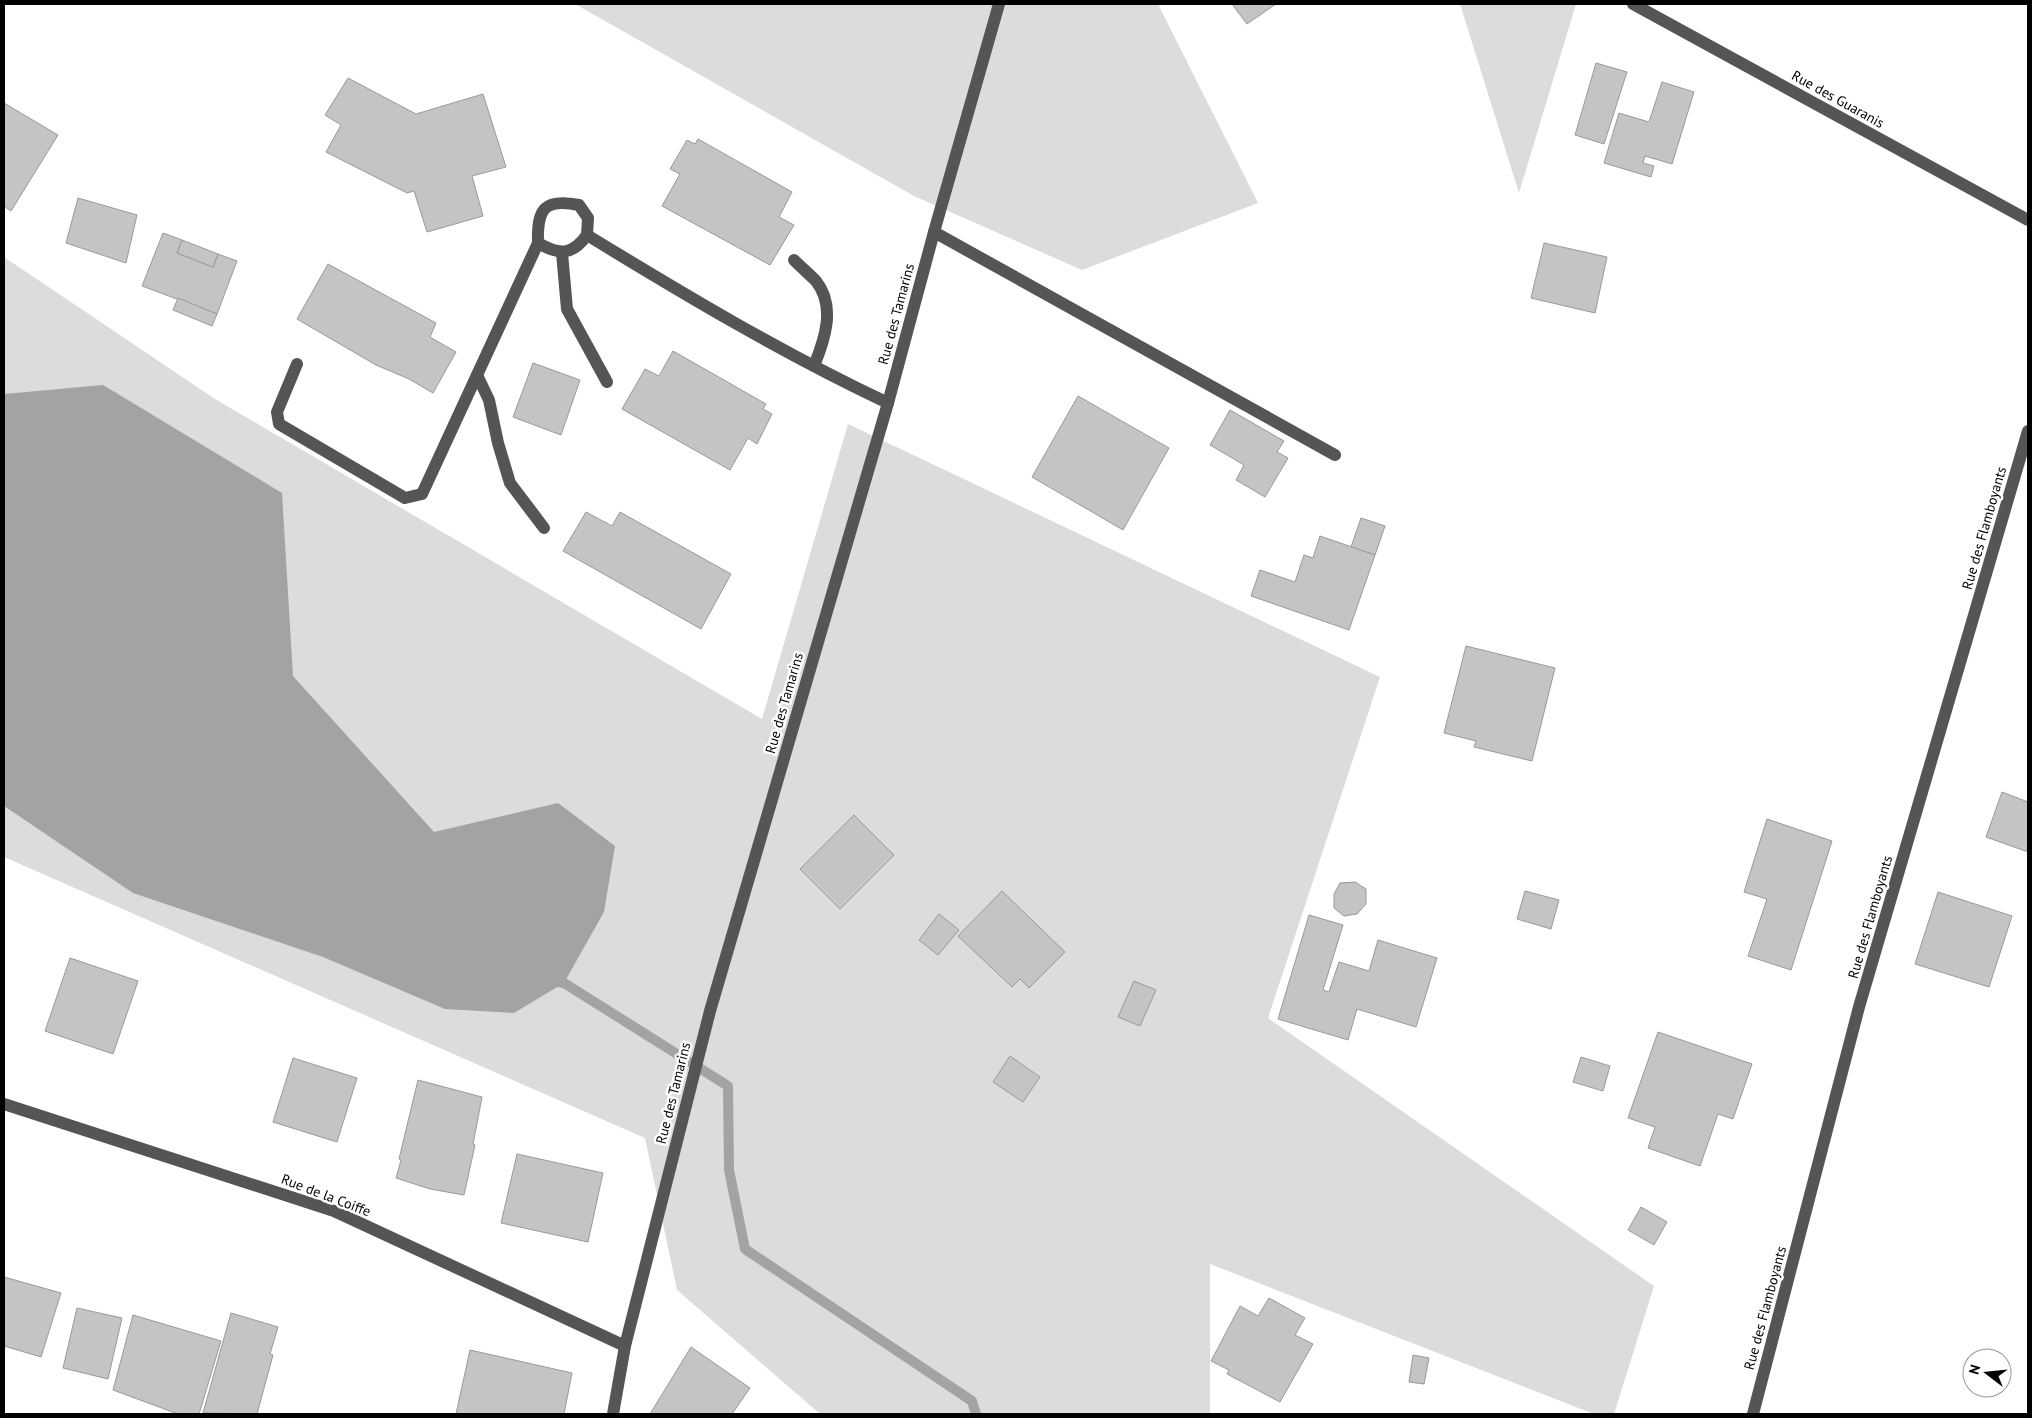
<svg xmlns="http://www.w3.org/2000/svg" width="2032" height="1418" font-family="'PT Sans',sans-serif">
  <style>
    .green { fill: #dcdcdc }
    .water { fill: #a3a3a3 }
    .lines { fill: none; stroke-linecap: round; stroke-linejoin: round }
    .stream { stroke: #a3a3a3; stroke-width: 10 }
    .building { fill: #c4c4c4; stroke: #999 }
    .minor { stroke: #555; stroke-width: 12 }
    .labels { text-anchor: middle; dominant-baseline: central; stroke-width: 5; stroke-linejoin: round; paint-order: stroke }
    .street-label { font-size: 14px; fill: #000; stroke: #fff }
  </style>
  <rect width="100%" height="100%" fill="#fff"/>
  <!-- green -->
  <g class="green">
    <polygon points="575,4 1158,4 1258,203 1082,270 914,196"/>
    <polygon points="1460,4 1576,4 1519,193"/>
    <polygon points="4,257 215,399 762,719 848,424 1380,677 1268,1018 1654,1286 1614,1414 1594,1414 1210,1264 1210,1414 820,1414 677,1290 645,1138 4,857"/>
  </g>
  <!-- water -->
  <polygon class="water" points="103,385 282,493 293,676 434,832 558,803 615,846 604,912 564,983 514,1013 445,1009 323,957 133,893 4,806 4,394"/>
  <g class="lines">
    <!-- stream -->
    <polyline class="stream" points="553,981 564,983 728,1086 729,1170 745,1249 972,1401 976,1414"/>
  </g>
  <!-- building -->
  <g class="building">
    <polygon points="1232,4 1276,4 1247,24"/>
    <polygon points="1596,63 1627,72 1604,144 1575,135"/>
    <polygon points="348,78 416,114 483,94 506,167 472,176 483,216 427,232 414,191 407,193 326,152 341,125 325,115"/>
    <polygon points="1662,82 1694,92 1672,164 1645,156 1643,163 1654,166 1651,177 1604,163 1619,113 1649,122"/>
    <polygon points="4,103 58,135 11,211 4,206"/>
    <polygon points="698,139 792,192 779,217 794,225 770,265 662,206 680,174 670,169 687,140 695,144"/>
    <polygon points="78,198 137,215 126,263 66,243"/>
    <polygon points="163,233 182,240 177,253 213,267 218,254 237,261 217,314 142,286"/>
    <polygon points="182,240 218,254 213,267 177,253"/>
    <polygon points="1544,243 1607,257 1595,313 1531,298"/>
    <polygon points="328,264 436,323 430,337 456,352 433,393 409,379 376,365 297,319"/>
    <polygon points="178,298 217,314 212,326 173,310"/>
    <polygon points="673,351 766,404 763,409 772,414 757,444 748,438 730,470 622,409 645,369 659,376"/>
    <polygon points="533,363 580,380 561,435 513,417"/>
    <polygon points="1078,396 1169,448 1123,530 1032,477"/>
    <polygon points="1230,410 1284,441 1277,452 1288,458 1265,497 1236,480 1244,465 1210,445"/>
    <polygon points="586,512 612,526 620,512 731,574 701,629 563,551"/>
    <polygon points="1361,518 1385,526 1375,555 1351,547"/>
    <polygon points="1320,536 1375,555 1349,630 1251,596 1260,570 1295,582 1304,555 1313,558"/>
    <polygon points="1466,646 1555,668 1532,761 1474,747 1476,741 1444,733"/>
    <polygon points="2002,792 2028,802 2028,852 1986,837"/>
    <polygon points="854,815 894,855 840,909 800,869"/>
    <polygon points="1767,819 1832,841 1791,970 1748,956 1767,899 1744,892"/>
    <polygon points="1355,882 1366,889 1366,904 1357,914 1344,916 1334,908 1334,894 1340,883"/>
    <polygon points="1002,891 1065,952 1029,988 1020,979 1012,987 958,936"/>
    <polygon points="1525,891 1559,900 1551,929 1517,919"/>
    <polygon points="1938,892 2012,916 1989,987 1915,964"/>
    <polygon points="939,914 959,930 938,955 919,940"/>
    <polygon points="1309,915 1343,925 1323,990 1329,992 1339,962 1369,971 1378,940 1437,958 1416,1027 1357,1009 1348,1040 1278,1019"/>
    <polygon points="70,958 138,981 113,1054 45,1031"/>
    <polygon points="1134,981 1156,990 1140,1026 1118,1017"/>
    <polygon points="1658,1032 1752,1064 1733,1119 1718,1114 1700,1166 1648,1148 1655,1127 1628,1118"/>
    <polygon points="1010,1056 1040,1077 1023,1102 993,1082"/>
    <polygon points="1581,1057 1610,1066 1603,1091 1573,1082"/>
    <polygon points="293,1058 357,1078 337,1142 273,1122"/>
    <polygon points="418,1080 482,1097 473,1144 475,1145 464,1195 430,1189 396,1178 401,1160 399,1159"/>
    <polygon points="517,1154 603,1173 588,1242 501,1223"/>
    <polygon points="1641,1207 1667,1222 1654,1245 1628,1230"/>
    <polygon points="4,1277 61,1293 41,1357 4,1346"/>
    <polygon points="1269,1298 1305,1318 1295,1335 1313,1344 1280,1402 1227,1374 1229,1370 1211,1361 1240,1306 1258,1316"/>
    <polygon points="77,1308 122,1318 108,1379 63,1368"/>
    <polygon points="231,1313 278,1327 270,1354 273,1355 257,1414 203,1413"/>
    <polygon points="133,1315 221,1341 199,1414 178,1414 113,1390"/>
    <polygon points="691,1347 750,1388 732,1414 650,1414"/>
    <polygon points="470,1350 572,1373 564,1414 456,1414"/>
    <polygon points="1413,1355 1429,1358 1424,1384 1409,1382"/>
  </g>
  <g class="lines">
    <!-- minor -->
    <g class="minor">
      <polyline points="1633,4 2028,220"/>
      <polyline points="934,232 1335,455"/>
      <path d="M538,243c21,12 34,13 49,-8"/>
      <polyline points="562,253 567,309 607,382"/>
      <path d="M794,260c7,7 15,14 22,21 20,25 9,58 -2,85"/>
      <path d="M297,364l-20,48 2,12 126,74 17,-4 116,-251c-1,-34 6,-45 41,-38l9,13 -1,17c98,60 197,119 301,168"/>
      <polyline points="477,375 489,400 498,443 510,483 544,528"/>
      <polyline points="4,1104 334,1211 625,1346"/>
      <polyline points="613,1414 625,1346 710,1011 888,403 934,232 999,4"/>
      <polyline points="1753,1414 1859,1007 2028,431"/>
    </g>
  </g>
  <g class="labels">
    <!-- street labels -->
    <g class="street-label">
      <text transform="translate(1838 99) rotate(29)">Rue des Guaranis</text>
      <text transform="translate(896 314) rotate(-75)">Rue des Tamarins</text>
      <text transform="translate(1984 528) rotate(-74)">Rue des Flamboyants</text>
      <text transform="translate(784 703) rotate(-74)">Rue des Tamarins</text>
      <text transform="translate(1870 917) rotate(-74)">Rue des Flamboyants</text>
      <text transform="translate(673 1093) rotate(-76)">Rue des Tamarins</text>
      <text transform="translate(326 1195) rotate(21)">Rue de la Coiffe</text>
      <text transform="translate(1765 1308) rotate(-75)">Rue des Flamboyants</text>
    </g>
  </g>
  <!-- border -->
  <rect width="2032" height="1418" fill="none" stroke="#000000" stroke-width="10"/>
  <!-- north arrow -->
  <g transform="translate(1987 1373) rotate(286)"><circle r="24" fill="#ffffff" stroke="#999999"/>
  <path d="M0-4L9 19L0 12L-9 19Z" fill="#000000"/>
  <text y="-8" font-size="14" font-weight="bold" text-anchor="middle" fill="#000000">N</text>
  </g>
</svg>
